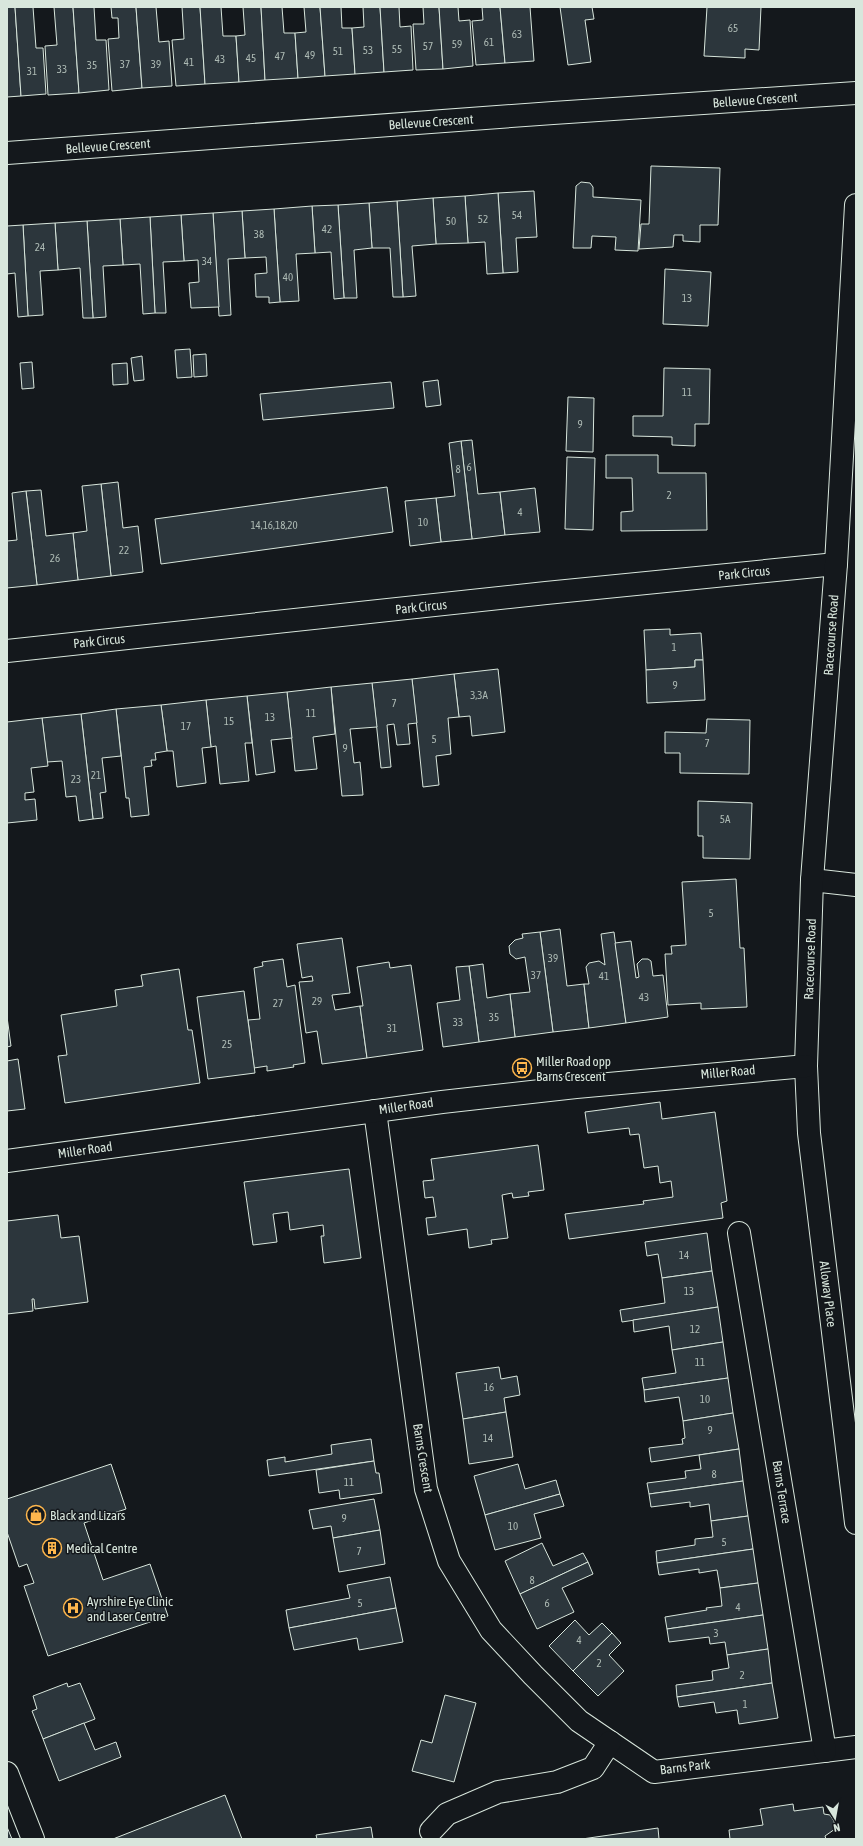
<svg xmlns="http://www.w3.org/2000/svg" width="863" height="1846" font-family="'Asap Condensed',sans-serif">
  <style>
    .building { fill: #2c363c; stroke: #d8e6dc }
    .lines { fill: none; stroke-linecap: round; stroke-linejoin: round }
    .minor-casing { stroke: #d8e6dc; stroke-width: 24 }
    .major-casing { stroke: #d8e6dc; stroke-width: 24 }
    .minor { stroke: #14181c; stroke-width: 22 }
    .major { stroke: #14181c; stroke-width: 22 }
    .labels { text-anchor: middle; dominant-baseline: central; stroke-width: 3; stroke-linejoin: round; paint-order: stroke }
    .number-label { font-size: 11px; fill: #adbab4 }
    .street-label { font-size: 13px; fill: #d8e6dc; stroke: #14181c }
    .poi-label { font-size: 13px; fill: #d8e6dc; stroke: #14181c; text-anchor: start }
  </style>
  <rect width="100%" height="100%" fill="#14181c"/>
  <!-- building -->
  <g class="building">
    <polygon points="7,7 15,7 21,96 7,97"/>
    <polygon points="15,7 33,7 36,48 43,48 46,94 21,96"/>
    <polygon points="54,7 73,7 79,93 48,95 45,46 57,45"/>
    <polygon points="73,7 94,7 96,40 106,40 109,90 79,93"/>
    <polygon points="111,7 136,7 142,88 112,91 108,39 119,38 118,18 112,18"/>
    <polygon points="136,7 156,7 159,42 169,41 172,86 142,88"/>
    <polygon points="182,7 200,7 205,84 176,86 172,40 184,39"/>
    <polygon points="200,7 221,7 223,36 236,36 239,82 205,84"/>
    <polygon points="243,7 261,7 265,80 239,82 236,36 245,35"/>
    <polygon points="261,7 282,7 284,33 295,33 298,78 265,80"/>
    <polygon points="304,7 320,7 325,76 298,78 295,33 306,32"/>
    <polygon points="320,7 341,7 342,28 352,28 355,74 325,76"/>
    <polygon points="363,7 380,7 384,72 355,74 352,28 364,27"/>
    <polygon points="380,7 399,7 400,27 411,26 413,70 384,72"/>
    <polygon points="423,7 439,7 443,69 416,70 413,24 424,24"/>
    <polygon points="439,7 458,7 459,21 470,20 473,66 443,69"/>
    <polygon points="482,7 500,7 505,63 476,65 472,21 483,20"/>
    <polygon points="500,7 530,7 534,61 505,63"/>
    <polygon points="560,7 592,7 594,19 585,20 591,62 568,65"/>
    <polygon points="707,7 761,7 759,50 745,49 745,58 704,56"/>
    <polygon points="651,166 720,168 718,225 700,225 700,242 683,241 683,235 674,235 673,247 639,249 641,224 649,224"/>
    <polygon points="581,182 590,183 593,187 593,197 641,200 638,251 615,250 616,237 592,236 591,248 573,248 576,186"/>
    <polygon points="534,191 537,237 516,238 518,272 503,273 498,193"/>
    <polygon points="498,193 503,273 487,274 485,242 468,243 465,196"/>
    <polygon points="465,196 468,243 436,244 433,198"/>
    <polygon points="433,198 436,244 412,246 416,296 403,297 397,201"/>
    <polygon points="397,201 403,297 393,297 390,248 372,248 369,203"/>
    <polygon points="369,203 372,248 354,250 357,298 344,298 338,205"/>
    <polygon points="338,205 344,298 334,299 331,252 315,253 312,206"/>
    <polygon points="312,206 315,253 296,254 299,301 280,302 274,209"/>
    <polygon points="274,209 280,302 269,303 269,297 256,297 255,274 267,273 266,257 245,258 242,211"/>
    <polygon points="242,211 245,258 228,259 231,315 219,316 213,213"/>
    <polygon points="213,213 219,307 191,308 189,283 199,282 198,260 184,261 181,215"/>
    <polygon points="181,215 184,261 163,262 166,313 155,313 150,217"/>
    <polygon points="150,217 155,313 143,314 140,264 123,265 120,219"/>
    <polygon points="120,219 123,265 103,266 106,317 93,318 87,221"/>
    <polygon points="87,221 93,318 83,318 80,268 58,270 55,223"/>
    <polygon points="55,223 58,270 40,271 43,315 28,316 23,225"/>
    <polygon points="23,225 28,316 18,317 15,273 7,274 7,226"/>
    <polygon points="665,269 711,272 708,326 663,324"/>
    <polygon points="190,349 192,377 177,378 175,350"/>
    <polygon points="206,354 207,376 194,377 193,355"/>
    <polygon points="142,356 144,380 134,381 131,358"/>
    <polygon points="32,362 34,388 22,389 20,363"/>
    <polygon points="127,363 128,384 113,385 112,364"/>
    <polygon points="664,368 710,369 709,424 695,424 695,446 672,445 672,437 633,436 633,416 663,416"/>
    <polygon points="438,380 441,405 426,407 423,382"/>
    <polygon points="391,382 394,408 263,420 260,394"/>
    <polygon points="568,397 594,398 593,452 566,451"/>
    <polygon points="472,440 478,494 500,492 505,535 472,539 461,441"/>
    <polygon points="461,441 472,539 441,542 436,498 455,496 449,443"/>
    <polygon points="606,455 658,455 658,473 706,473 707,530 621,531 621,512 633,511 632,478 606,478"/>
    <polygon points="567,457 595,458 593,530 565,529"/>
    <polygon points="118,482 123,528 138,526 143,572 111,576 101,484"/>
    <polygon points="101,484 111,576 78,580 73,533 87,531 82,486"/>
    <polygon points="387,487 393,532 161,564 155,519"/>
    <polygon points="535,488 540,532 505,535 500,492"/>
    <polygon points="41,490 46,536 73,533 78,580 37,585 26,491"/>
    <polygon points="26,491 37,585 7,588 7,541 17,540 12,493"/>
    <polygon points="436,498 441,542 410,546 405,501"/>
    <polygon points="670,629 670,635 701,633 703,660 695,660 695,667 646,670 644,630"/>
    <polygon points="695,660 703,660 705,700 647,703 646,670 695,667"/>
    <polygon points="498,669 505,732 472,736 470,716 459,717 454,674"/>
    <polygon points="454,674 459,717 448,718 451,754 436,756 439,785 423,787 412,679"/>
    <polygon points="412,679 417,723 408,724 410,744 397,745 394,724 387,725 391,767 381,768 372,683"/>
    <polygon points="372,683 377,727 350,729 354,763 360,762 363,795 342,796 331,687"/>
    <polygon points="331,687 335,734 313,737 317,769 295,771 287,692"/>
    <polygon points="287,692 292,738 271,740 275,772 256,775 247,696"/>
    <polygon points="247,696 252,743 245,743 249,781 220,784 216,746 211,747 206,700"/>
    <polygon points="206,700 211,747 202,748 206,783 177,787 173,751 167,751 161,705"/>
    <polygon points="161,705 167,751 155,753 156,760 151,760 152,766 144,767 149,815 131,817 129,798 126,798 116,709"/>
    <polygon points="116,709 121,756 102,758 106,792 100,793 103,818 93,819 81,714"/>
    <polygon points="81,714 93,819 79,821 76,796 66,797 62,761 47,762 42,718"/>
    <polygon points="42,718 48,766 31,768 34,792 25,793 25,800 35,799 37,820 7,823 7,722"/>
    <polygon points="707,719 750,720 749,774 680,773 680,753 665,753 665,732 706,733"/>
    <polygon points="698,801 752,803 750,859 703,858 703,836 698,836"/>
    <polygon points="736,879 740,948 744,948 747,1007 701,1009 701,1003 668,1005 665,954 672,954 671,946 686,945 682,882"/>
    <polygon points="560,929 567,986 584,984 589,1028 553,1032 540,932"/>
    <polygon points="540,932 553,1032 515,1037 510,994 530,992 525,957 516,959 510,954 509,946 515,940 523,938 522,934"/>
    <polygon points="614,932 626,1023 589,1028 584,984 589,984 586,967 589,963 599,961 605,965 601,934"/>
    <polygon points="342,938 350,993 332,995 335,1010 360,1006 367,1058 322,1064 317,1031 306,1033 299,982 313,981 312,976 302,978 297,944"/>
    <polygon points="631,941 636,978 639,977 637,964 642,959 648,959 651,961 653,976 663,975 668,1017 626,1023 615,943"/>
    <polygon points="283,959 287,987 295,985 305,1063 293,1065 294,1067 267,1071 267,1066 254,1068 248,1020 260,1019 254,968 263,966 262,962"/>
    <polygon points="389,962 390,968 411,965 423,1050 367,1058 360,1006 363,1006 357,967"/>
    <polygon points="483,964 487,998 510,994 515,1037 479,1042 469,966"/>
    <polygon points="469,966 479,1042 443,1047 437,1003 460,1000 456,967"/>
    <polygon points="179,969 188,1030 192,1030 200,1083 65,1103 58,1056 67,1055 61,1015 117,1006 115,990 143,986 141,975"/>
    <polygon points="244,991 255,1073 208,1079 197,997"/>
    <polygon points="7,1017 11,1046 7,1047"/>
    <polygon points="18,1059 25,1109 7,1111 7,1061"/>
    <polygon points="660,1102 662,1119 715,1112 727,1201 721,1203 723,1218 569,1239 565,1214 644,1204 643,1201 673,1197 671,1181 660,1183 658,1166 644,1168 639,1134 630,1135 629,1128 588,1133 585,1112"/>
    <polygon points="538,1145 544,1190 528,1192 529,1196 513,1198 512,1193 502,1195 508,1238 491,1240 492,1244 469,1248 467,1229 428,1235 426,1218 436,1217 433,1197 425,1198 423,1181 434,1180 431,1159"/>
    <polygon points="349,1169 361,1258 324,1263 321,1236 324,1236 323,1225 290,1230 288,1212 273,1214 277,1242 253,1245 244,1182"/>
    <polygon points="58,1215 61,1238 79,1236 88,1302 35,1309 34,1299 32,1299 33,1311 7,1314 7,1221"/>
    <polygon points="707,1233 712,1271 662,1278 658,1254 647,1256 645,1242"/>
    <polygon points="712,1271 718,1307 622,1322 620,1310 665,1303 662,1278"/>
    <polygon points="718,1307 723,1342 672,1350 669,1326 634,1332 633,1320"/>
    <polygon points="723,1342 728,1378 644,1390 642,1378 676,1373 672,1350"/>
    <polygon points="499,1367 501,1379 517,1376 520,1395 504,1398 506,1412 463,1419 456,1373"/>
    <polygon points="728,1378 733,1413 683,1421 679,1397 645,1402 644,1390"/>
    <polygon points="506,1412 513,1457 469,1464 463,1419"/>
    <polygon points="733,1413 739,1449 651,1462 649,1448 683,1444 682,1439 685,1438 683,1421"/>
    <polygon points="371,1439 374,1461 269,1476 267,1460 285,1457 285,1462 332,1454 331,1445"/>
    <polygon points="739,1449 743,1481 649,1494 647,1483 686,1478 685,1471 701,1469 699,1455"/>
    <polygon points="374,1461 376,1473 379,1473 382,1493 340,1499 339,1490 319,1493 316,1470"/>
    <polygon points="111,1464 126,1509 84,1523 103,1580 150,1564 168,1616 48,1656 24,1586 34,1583 27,1564 19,1567 7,1532 7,1499"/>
    <polygon points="518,1464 525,1489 556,1480 560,1494 485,1515 474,1476"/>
    <polygon points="743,1481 748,1516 711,1521 709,1504 690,1507 690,1502 651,1507 649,1494"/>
    <polygon points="560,1494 564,1506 534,1514 541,1538 495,1550 485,1515"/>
    <polygon points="374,1499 380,1530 333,1538 331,1526 313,1529 309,1510"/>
    <polygon points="748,1516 753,1549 657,1563 656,1551 695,1545 695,1539 713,1537 711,1521"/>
    <polygon points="380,1530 385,1564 339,1572 333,1538"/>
    <polygon points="542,1543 553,1566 583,1553 588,1562 520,1594 505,1561"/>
    <polygon points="753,1549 758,1583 720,1588 717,1570 699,1573 699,1569 659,1575 657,1563"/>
    <polygon points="588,1562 593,1574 562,1588 574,1612 537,1629 520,1594"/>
    <polygon points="390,1577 396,1608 289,1628 286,1610 350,1598 347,1585"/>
    <polygon points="758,1583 763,1615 667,1629 665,1617 707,1610 706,1608 722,1606 720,1588"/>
    <polygon points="396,1608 403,1642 359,1650 357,1638 294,1650 289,1628"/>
    <polygon points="763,1615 768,1649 727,1655 725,1642 710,1644 709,1637 669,1642 667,1629"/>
    <polygon points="575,1620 589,1635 602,1623 612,1633 573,1671 549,1646"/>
    <polygon points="612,1633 621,1643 609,1655 624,1671 598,1696 573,1671"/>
    <polygon points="768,1649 772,1683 677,1697 676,1685 713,1680 712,1671 729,1668 727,1655"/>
    <polygon points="67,1683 68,1687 80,1683 95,1719 43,1739 32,1711 37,1709 33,1696"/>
    <polygon points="772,1683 778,1718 739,1724 737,1710 716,1713 714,1702 679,1707 677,1697"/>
    <polygon points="445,1695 476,1703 454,1782 412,1771 421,1740 432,1743"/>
    <polygon points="84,1723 95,1750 116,1742 121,1757 59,1781 43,1739"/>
    <polygon points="225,1795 242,1839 113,1839"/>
    <polygon points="793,1804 794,1811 823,1807 824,1814 830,1815 834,1821 835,1829 825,1836 826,1839 730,1839 729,1830 763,1825 760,1809"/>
    <polygon points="7,1827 12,1839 7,1839"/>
    <polygon points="371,1827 373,1839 317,1839 316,1835"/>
    <polygon points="658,1828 659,1839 582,1839"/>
  </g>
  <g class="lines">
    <!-- minor casing -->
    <g class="minor-casing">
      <g id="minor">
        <polyline points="7,153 553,113 856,93"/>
        <polyline points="7,651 546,593 836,564"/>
        <polyline points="812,880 856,885"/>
        <polyline points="375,1111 426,1489 449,1561 491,1630 533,1675 579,1721 654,1772 856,1747"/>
        <polyline points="739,1233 825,1751"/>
        <polyline points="7,1773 33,1839"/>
        <polyline points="431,1831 447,1814 498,1792 557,1782 593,1768 610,1742"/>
      </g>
    </g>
    <!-- major casing -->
    <g class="major-casing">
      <g id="major">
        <polyline points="856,205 836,564 812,880 806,1066 809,1133 856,1523"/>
        <polyline points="7,1161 442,1102 576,1087 806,1066"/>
      </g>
    </g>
    <!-- minor -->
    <use href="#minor" class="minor"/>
    <!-- major -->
    <use href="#major" class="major"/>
  </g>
  <!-- icons -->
  <defs>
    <g id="bus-ring" transform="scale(1)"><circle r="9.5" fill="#14181c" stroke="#ffb74d" stroke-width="1.5"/><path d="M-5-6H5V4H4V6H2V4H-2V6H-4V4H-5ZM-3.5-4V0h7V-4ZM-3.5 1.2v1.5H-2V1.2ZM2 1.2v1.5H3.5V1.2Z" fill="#ffb74d"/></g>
    <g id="shop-ring" transform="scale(1)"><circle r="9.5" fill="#14181c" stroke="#ffb74d" stroke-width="1.5"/><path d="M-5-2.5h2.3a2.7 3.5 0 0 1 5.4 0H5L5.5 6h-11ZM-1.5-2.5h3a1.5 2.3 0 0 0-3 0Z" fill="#ffb74d"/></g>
    <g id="building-ring" transform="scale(1)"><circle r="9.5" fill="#14181c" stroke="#ffb74d" stroke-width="1.5"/><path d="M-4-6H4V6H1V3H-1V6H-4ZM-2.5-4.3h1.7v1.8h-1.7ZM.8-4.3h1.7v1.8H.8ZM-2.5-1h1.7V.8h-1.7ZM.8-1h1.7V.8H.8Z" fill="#ffb74d"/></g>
    <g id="hospital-ring" transform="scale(1)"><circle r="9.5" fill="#14181c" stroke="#ffb74d" stroke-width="1.5"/><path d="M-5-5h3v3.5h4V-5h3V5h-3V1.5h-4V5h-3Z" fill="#ffb74d"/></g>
  </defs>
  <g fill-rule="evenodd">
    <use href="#bus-ring" x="522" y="1068"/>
    <use href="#shop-ring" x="36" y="1515"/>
    <use href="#building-ring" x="52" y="1548"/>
    <use href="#hospital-ring" x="73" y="1608"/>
  </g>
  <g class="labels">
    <!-- number labels -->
    <g class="number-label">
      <text x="733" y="28">65</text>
      <text x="517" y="34">63</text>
      <text x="489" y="42">61</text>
      <text x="457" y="44">59</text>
      <text x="428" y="46">57</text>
      <text x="397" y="49">55</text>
      <text x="368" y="50">53</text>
      <text x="338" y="51">51</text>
      <text x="310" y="55">49</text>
      <text x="280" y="56">47</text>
      <text x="251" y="58">45</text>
      <text x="220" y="59">43</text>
      <text x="189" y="62">41</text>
      <text x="125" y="64">37</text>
      <text x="156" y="64">39</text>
      <text x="92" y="65">35</text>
      <text x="62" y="69">33</text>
      <text x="32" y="71">31</text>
      <text x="517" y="215">54</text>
      <text x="483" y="219">52</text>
      <text x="451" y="221">50</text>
      <text x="327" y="229">42</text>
      <text x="259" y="234">38</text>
      <text x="40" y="247">24</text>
      <text x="207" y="261">34</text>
      <text x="288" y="277">40</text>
      <text x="687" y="298">13</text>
      <text x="687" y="392">11</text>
      <text x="580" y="424">9</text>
      <text x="469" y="467">6</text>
      <text x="458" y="469">8</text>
      <text x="669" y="495">2</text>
      <text x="520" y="512">4</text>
      <text x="423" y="522">10</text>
      <text x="274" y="525">14,16,18,20</text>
      <text x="124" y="550">22</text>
      <text x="55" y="558">26</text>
      <text x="674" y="647">1</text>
      <text x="675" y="685">9</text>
      <text x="479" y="695">3,3A</text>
      <text x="394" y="703">7</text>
      <text x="311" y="713">11</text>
      <text x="270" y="717">13</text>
      <text x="229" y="721">15</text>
      <text x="186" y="726">17</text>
      <text x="434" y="739">5</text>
      <text x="707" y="743">7</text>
      <text x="345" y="748">9</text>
      <text x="96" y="775">21</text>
      <text x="76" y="779">23</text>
      <text x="725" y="819">5A</text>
      <text x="711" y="913">5</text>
      <text x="553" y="958">39</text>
      <text x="536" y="975">37</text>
      <text x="604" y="976">41</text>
      <text x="644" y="997">43</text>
      <text x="317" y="1001">29</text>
      <text x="278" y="1003">27</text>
      <text x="494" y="1017">35</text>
      <text x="458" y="1022">33</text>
      <text x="392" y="1028">31</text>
      <text x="227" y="1044">25</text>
      <text x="684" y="1255">14</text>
      <text x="689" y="1291">13</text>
      <text x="695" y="1329">12</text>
      <text x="700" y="1362">11</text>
      <text x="489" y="1387">16</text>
      <text x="705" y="1399">10</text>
      <text x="710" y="1430">9</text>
      <text x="488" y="1438">14</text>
      <text x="714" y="1474">8</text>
      <text x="349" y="1482">11</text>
      <text x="344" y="1518">9</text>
      <text x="513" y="1526">10</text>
      <text x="724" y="1542">5</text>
      <text x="359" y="1551">7</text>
      <text x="532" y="1580">8</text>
      <text x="360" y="1603">5</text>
      <text x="547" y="1603">6</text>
      <text x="738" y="1607">4</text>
      <text x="716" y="1633">3</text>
      <text x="579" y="1640">4</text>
      <text x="599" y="1663">2</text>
      <text x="742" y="1675">2</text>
      <text x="745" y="1704">1</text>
    </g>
    <!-- street labels -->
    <g class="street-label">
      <text transform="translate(755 100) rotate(-4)">Bellevue Crescent</text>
      <text transform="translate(431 122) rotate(-4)">Bellevue Crescent</text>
      <text transform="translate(108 146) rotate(-4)">Bellevue Crescent</text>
      <text transform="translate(744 573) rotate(-6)">Park Circus</text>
      <text transform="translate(421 607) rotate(-6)">Park Circus</text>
      <text transform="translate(831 635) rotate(-86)">Racecourse Road</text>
      <text transform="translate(99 641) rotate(-6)">Park Circus</text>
      <text transform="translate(810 959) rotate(-88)">Racecourse Road</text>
      <text transform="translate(728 1072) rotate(-5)">Miller Road</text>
      <text transform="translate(406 1106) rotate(-8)">Miller Road</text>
      <text transform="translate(85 1150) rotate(-8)">Miller Road</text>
      <text transform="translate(828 1294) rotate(83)">Alloway Place</text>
      <text transform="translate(423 1458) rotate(81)">Barns Crescent</text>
      <text transform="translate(782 1492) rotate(81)">Barns Terrace</text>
      <text transform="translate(685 1767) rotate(-7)">Barns Park</text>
    </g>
    <!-- poi labels -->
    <g class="poi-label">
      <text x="536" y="1061">Miller Road opp<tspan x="536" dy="15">Barns Crescent</tspan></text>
      <text x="50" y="1515">Black and Lizars</text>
      <text x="66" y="1548">Medical Centre</text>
      <text x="87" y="1601">Ayrshire Eye Clinic<tspan x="87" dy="15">and Laser Centre</tspan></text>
    </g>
  </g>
  <!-- border -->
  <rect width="863" height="1846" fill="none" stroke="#d8e6dc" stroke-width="16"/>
  <!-- north arrow -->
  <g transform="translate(835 1818) rotate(169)" stroke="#14181c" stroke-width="3" paint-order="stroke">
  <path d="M0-3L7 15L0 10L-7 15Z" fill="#d8e6dc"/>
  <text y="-6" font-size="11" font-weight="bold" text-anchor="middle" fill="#d8e6dc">N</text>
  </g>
</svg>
